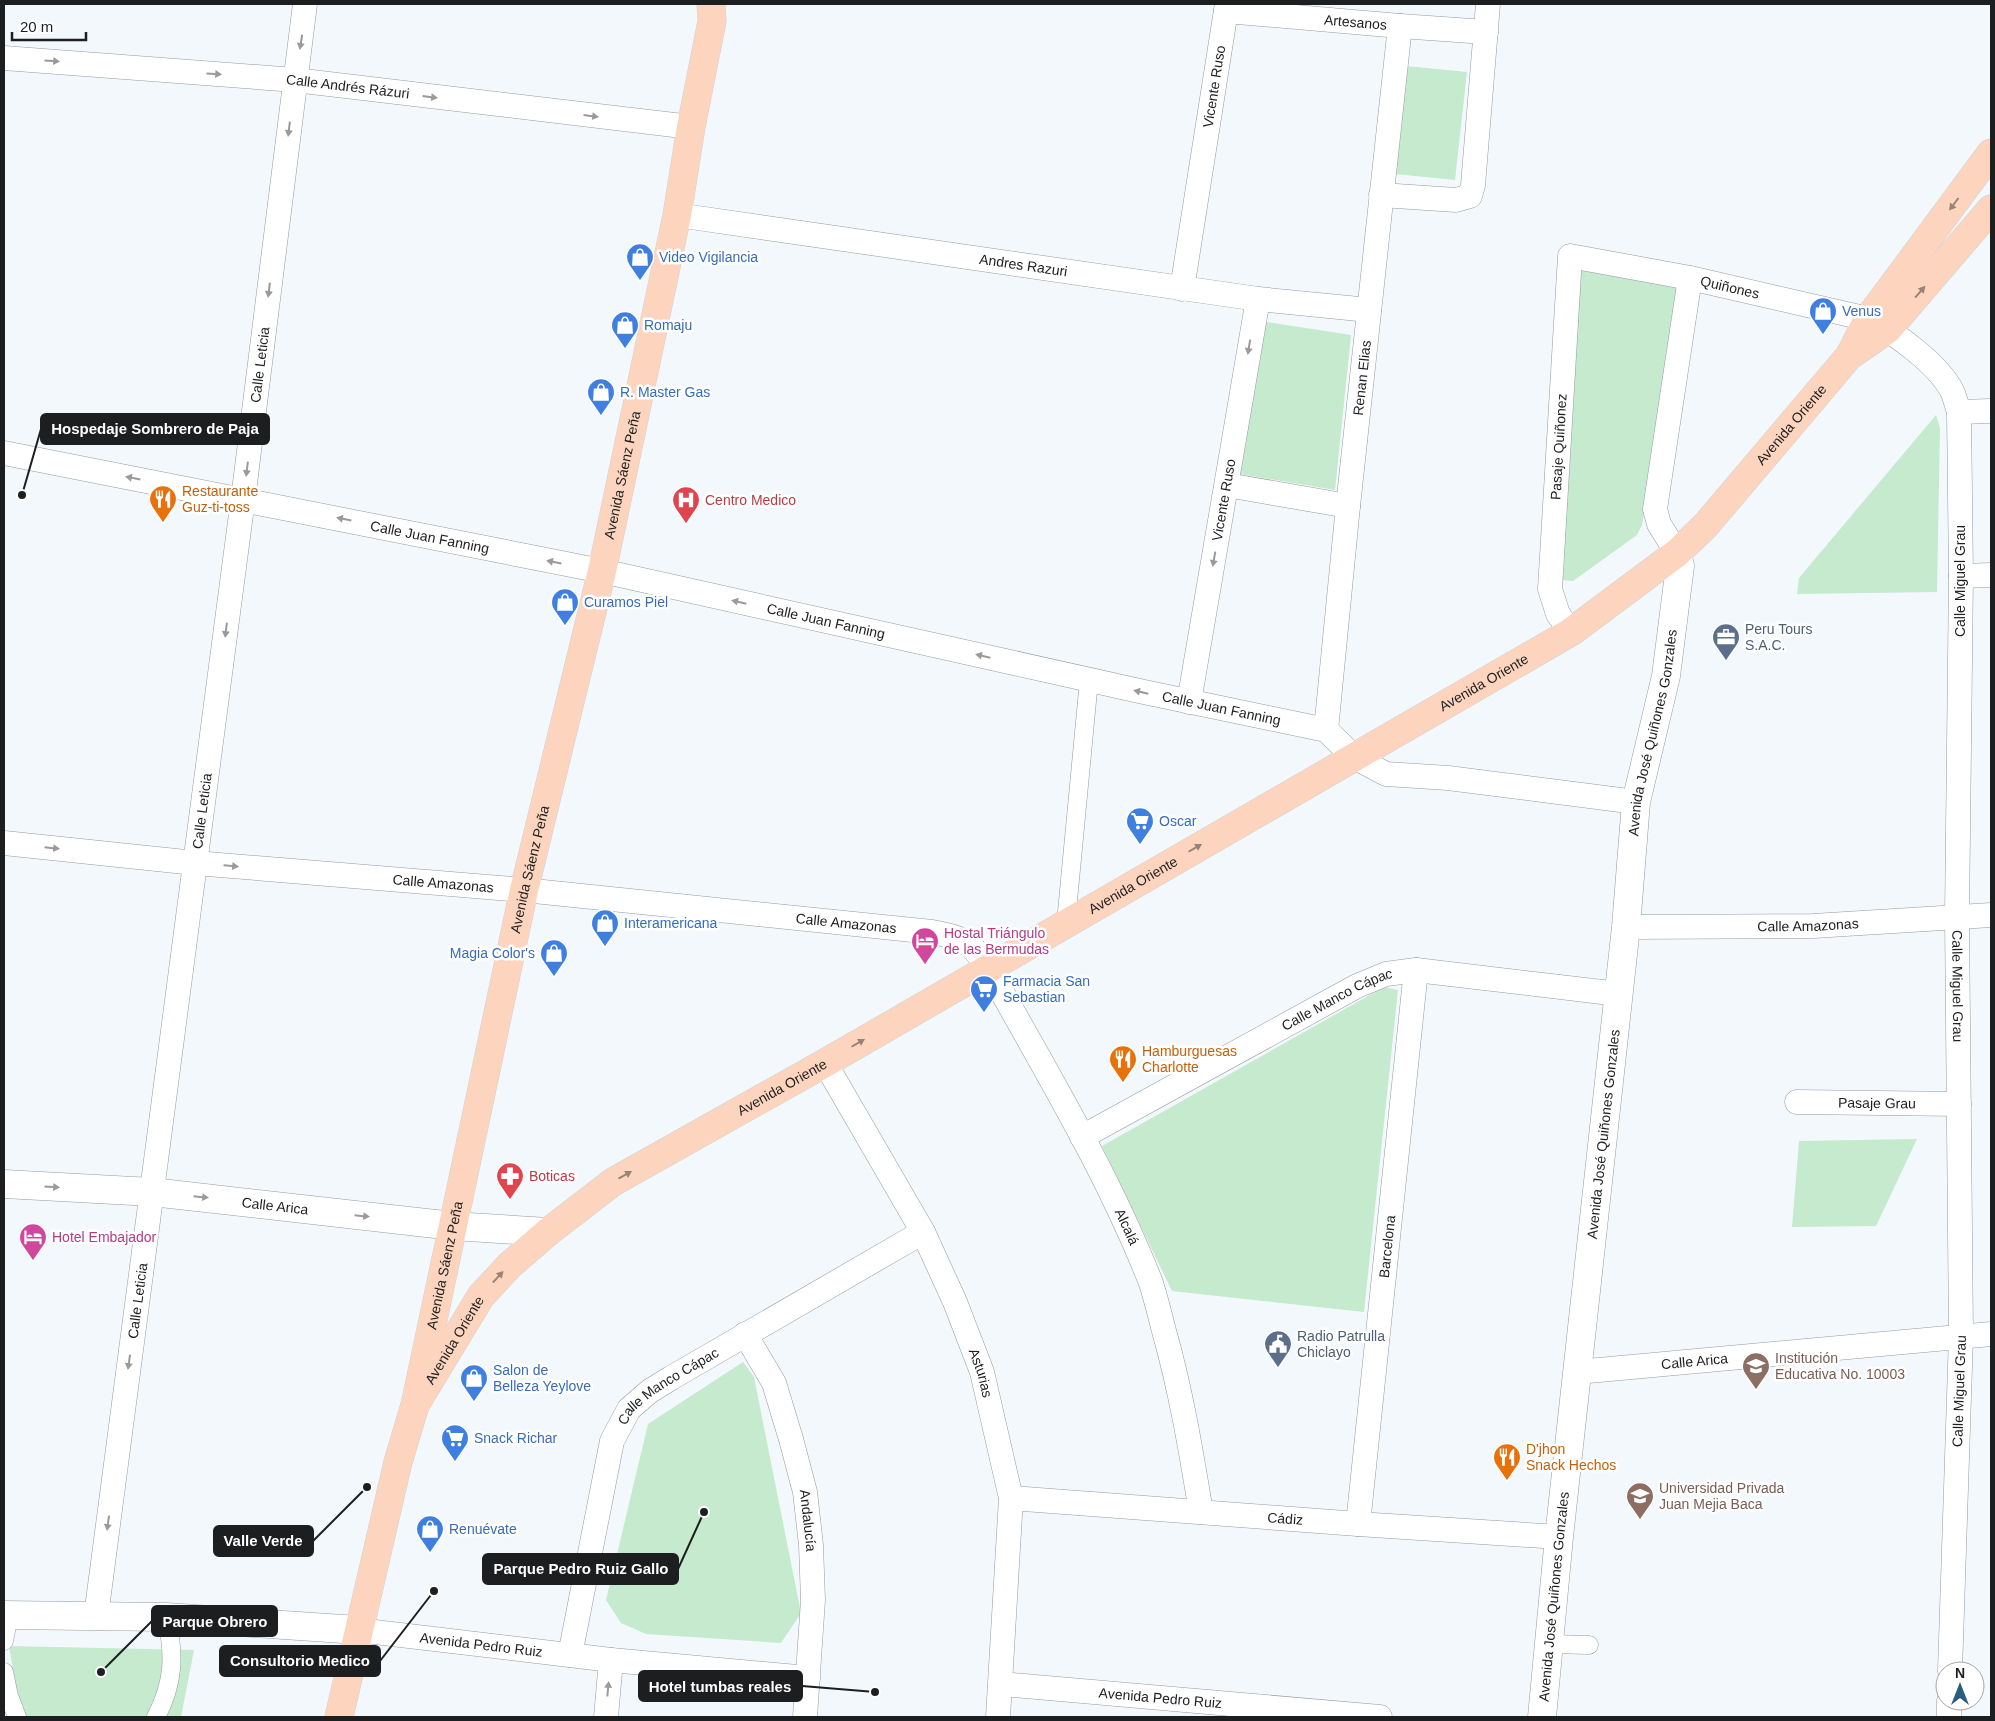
<svg xmlns="http://www.w3.org/2000/svg" width="1995" height="1721" font-family="Helvetica,sans-serif">
  <style>
    .green { fill: #c5eacd }
    .lines { fill: none; stroke-linecap: round; stroke-linejoin: round }
    .pedestrian-casing { stroke: #969a9f; stroke-width: 19 }
    .minor-casing { stroke: #969a9f; stroke-width: 25 }
    .tertiary-casing { stroke: #969a9f; stroke-width: 29 }
    .primary-casing { stroke: #d2d2d2; stroke-width: 29 }
    .pedestrian { stroke: #fff; stroke-width: 18 }
    .minor { stroke: #fff; stroke-width: 24 }
    .tertiary { stroke: #fff; stroke-width: 28 }
    .primary { stroke: #fdd5be; stroke-width: 28 }
    .oneway { fill: #999a9b }
    .oneway2 { fill: #988377 }
    .labels { text-anchor: middle; dominant-baseline: central; stroke-width: 5; stroke-linejoin: round; paint-order: stroke }
    .street-label { font-size: 14px; fill: #1d1e20; stroke: #fff }
    .shop-label { font-size: 14px; fill: #366cbe; stroke: #fff; text-anchor: start }
    .food-label { font-size: 14px; fill: #c56008; stroke: #fff; text-anchor: start }
    .health-label { font-size: 14px; fill: #be3a42; stroke: #fff; text-anchor: start }
    .service-label { font-size: 14px; fill: #4e5e75; stroke: #fff; text-anchor: start }
    .hotel-label { font-size: 14px; fill: #b23c85; stroke: #fff; text-anchor: start }
    .education-label { font-size: 14px; fill: #785e54; stroke: #fff; text-anchor: start }
    .leader { fill: none; stroke: #1d1e20; stroke-width: 2 }
    .callout-dot { fill: #1d1e20; stroke: #fff; stroke-width: 2 }
    .callout { fill: #1d1e20; stroke: #1d1e20; stroke-width: 2 }
    .callout-label { font-size: 15px; text-anchor: middle; font-weight: bold; fill: #fff }
  </style>
  <rect width="100%" height="100%" fill="#f3f8fd"/>
  <!-- green -->
  <g class="green">
    <polygon points="1406,66 1467,72 1455,180 1395,174"/>
    <polygon points="1581,265 1677,283 1682,291 1642,525 1637,535 1573,581 1562,580 1574,271"/>
    <polygon points="1266,322 1351,335 1335,490 1240,474"/>
    <polygon points="1936,415 1940,428 1937,592 1797,594 1799,578"/>
    <polygon points="1384,987 1398,990 1364,1312 1172,1291 1102,1146"/>
    <polygon points="1917,1139 1876,1226 1792,1227 1799,1141"/>
    <polygon points="743,1362 754,1377 801,1613 781,1643 646,1634 621,1623 606,1600 648,1424"/>
    <polygon points="9,1646 194,1650 181,1717 25,1717 17,1693"/>
  </g>
  <g class="lines">
    <!-- pedestrian casing -->
    <g class="pedestrian-casing">
      <g id="pedestrian">
        <polyline points="1066,922 1089,680"/>
        <polyline points="4,1641 9,1615"/>
        <polyline points="1549,1644 1589,1645"/>
        <polyline points="4,1672 9,1696 17,1717"/>
        <path d="M156,1717c18,-34 19,-63 10,-100"/>
      </g>
    </g>
    <!-- minor casing -->
    <g class="minor-casing">
      <g id="minor">
        <path id="s1" d="M1226,11l174,15 86,6"/>
        <path id="s2" d="M4,58l291,22 396,47"/>
        <polyline points="1381,195 1456,200 1470,196 1473,185 1488,4"/>
        <path id="s3" d="M677,215l581,84 111,11"/>
        <path id="s4" d="M1182,289l45,-285"/>
        <polyline points="1959,412 1991,411"/>
        <path id="s5" d="M4,453l598,118 542,121 182,38 28,27 32,17 62,4 188,24"/>
        <polyline points="1227,485 1348,506"/>
        <polyline points="1677,553 1659,524 1655,509 1690,278"/>
        <polyline points="1961,576 1991,575"/>
        <path id="s6" d="M1571,632l-13,-18 -8,-25 20,-333 120,22 178,41c26,13 72,46 85,74 2,6 4,12 6,19l2,164 -4,341 4,419 -11,335"/>
        <path id="s7" d="M1189,702l69,-403"/>
        <path id="s8" d="M1326,730l22,-224 52,-480"/>
        <path id="s9" d="M4,843l191,20 329,27 408,42c32,6 37,8 56,35 57,103 120,206 163,316 5,16 9,32 13,48 17,60 27,120 37,181"/>
        <path id="s10" d="M1626,927l187,-1 178,-11"/>
        <path id="s11" d="M825,1063l98,169 32,70 27,70 29,126 -13,219"/>
        <path id="s12" d="M1797,1102l162,2"/>
        <path id="s13" d="M1082,1137l275,-151 29,-12 30,-4 203,24"/>
        <path id="s14" d="M745,1334l29,49 17,56 14,53 6,53 2,55 -8,117"/>
        <path id="s15" d="M1577,1372l414,-38"/>
        <path id="s16" d="M1011,1498l347,26 201,13"/>
        <path id="s17" d="M1358,1524l58,-554"/>
        <path id="s18" d="M96,1616l147,-1117 62,-495"/>
        <path id="s19" d="M358,1630l253,30 197,18"/>
        <path id="s20" d="M570,1655l42,-214 17,-32 21,-18 21,-13 252,-146"/>
        <path id="s21" d="M1001,1684l379,33"/>
        <polyline points="606,1717 611,1660"/>
        <polyline points="1949,1717 1949,1701"/>
      </g>
    </g>
    <!-- tertiary casing -->
    <g class="tertiary-casing">
      <g id="tertiary">
        <path id="s22" d="M4,1184l148,8 301,34 95,6"/>
        <polyline points="4,1615 166,1617 358,1630"/>
        <path id="s23" d="M1542,1717l17,-180 67,-610 10,-125 30,-126 14,-110 -3,-13"/>
      </g>
    </g>
    <!-- primary casing -->
    <g class="primary-casing">
      <g id="primary">
        <polyline points="1852,354 1888,329 1991,209"/>
        <path id="s24" d="M415,1405l66,-109 29,-31 38,-33 65,-50 212,-119 746,-431 106,-79 29,-28 144,-170 18,-36 123,-166"/>
        <path id="s25" d="M339,1717l59,-255 17,-57 109,-515 78,-319 75,-356 14,-88 21,-106 -1,-17"/>
      </g>
    </g>
    <!-- pedestrian -->
    <use href="#pedestrian" class="pedestrian"/>
    <!-- minor -->
    <use href="#minor" class="minor"/>
    <!-- tertiary -->
    <use href="#tertiary" class="tertiary"/>
    <!-- primary -->
    <use href="#primary" class="primary"/>
  </g>
  <!-- one-way arrows -->
  <defs><path id="oneway-solid" d="M-6-.8H1V-3.2L6.5 0L1 3.2V.8H-6Z" transform="scale(1.25)"/></defs>
  <g class="oneway">
    <use href="#oneway-solid" transform="translate(301 42) rotate(99)"/>
    <use href="#oneway-solid" transform="translate(52 61) rotate(4)"/>
    <use href="#oneway-solid" transform="translate(214 74) rotate(4)"/>
    <use href="#oneway-solid" transform="translate(430 97) rotate(7)"/>
    <use href="#oneway-solid" transform="translate(591 116) rotate(7)"/>
    <use href="#oneway-solid" transform="translate(289 129) rotate(97)"/>
    <use href="#oneway-solid" transform="translate(269 290) rotate(97)"/>
    <use href="#oneway-solid" transform="translate(1249 347) rotate(99)"/>
    <use href="#oneway-solid" transform="translate(247 469) rotate(97)"/>
    <use href="#oneway-solid" transform="translate(133 478) rotate(-169)"/>
    <use href="#oneway-solid" transform="translate(344 519) rotate(-169)"/>
    <use href="#oneway-solid" transform="translate(1214 559) rotate(100)"/>
    <use href="#oneway-solid" transform="translate(554 562) rotate(-169)"/>
    <use href="#oneway-solid" transform="translate(739 602) rotate(-167)"/>
    <use href="#oneway-solid" transform="translate(226 630) rotate(97)"/>
    <use href="#oneway-solid" transform="translate(983 656) rotate(-167)"/>
    <use href="#oneway-solid" transform="translate(1141 692) rotate(-167)"/>
    <use href="#oneway-solid" transform="translate(52 848) rotate(6)"/>
    <use href="#oneway-solid" transform="translate(231 866) rotate(5)"/>
    <use href="#oneway-solid" transform="translate(52 1187) rotate(3)"/>
    <use href="#oneway-solid" transform="translate(201 1197) rotate(6)"/>
    <use href="#oneway-solid" transform="translate(362 1216) rotate(6)"/>
    <use href="#oneway-solid" transform="translate(129 1362) rotate(98)"/>
    <use href="#oneway-solid" transform="translate(108 1523) rotate(98)"/>
    <use href="#oneway-solid" transform="translate(608 1689) rotate(-85)"/>
  </g>
  <g class="oneway2">
    <use href="#oneway-solid" transform="translate(1954 204) rotate(127)"/>
    <use href="#oneway-solid" transform="translate(1920 292) rotate(-49)"/>
    <use href="#oneway-solid" transform="translate(1195 848) rotate(-30)"/>
    <use href="#oneway-solid" transform="translate(858 1043) rotate(-30)"/>
    <use href="#oneway-solid" transform="translate(625 1175) rotate(-29)"/>
    <use href="#oneway-solid" transform="translate(498 1277) rotate(-47)"/>
  </g>
  <!-- icons -->
  <defs>
    <g id="shop-pin" transform="scale(1.4375)"><path d="M0 17L-7.5 6A9.5 9.5 0 1 1 7.5 6Z" fill="#3f7fe0" stroke="#fff"/><path d="M-5-2.5h2.3a2.7 3.5 0 0 1 5.4 0H5L5.5 6h-11ZM-1.5-2.5h3a1.5 2.3 0 0 0-3 0Z" fill="#fff"/></g>
    <g id="restaurant-pin" transform="scale(1.4375)"><path d="M0 17L-7.5 6A9.5 9.5 0 1 1 7.5 6Z" fill="#e8710a" stroke="#fff"/><path d="M-5-6h1v4h1v-4h1v4h1v-4h1v5L-1.5 .5V6h-2V.5L-5-1ZM5-6V6H3V1.5H1.5Q1.5-4 5-6Z" fill="#fff"/></g>
    <g id="hospital-pin" transform="scale(1.4375)"><path d="M0 17L-7.5 6A9.5 9.5 0 1 1 7.5 6Z" fill="#e0444e" stroke="#fff"/><path d="M-5-5h3v3.5h4V-5h3V5h-3V1.5h-4V5h-3Z" fill="#fff"/></g>
    <g id="office-pin" transform="scale(1.4375)"><path d="M0 17L-7.5 6A9.5 9.5 0 1 1 7.5 6Z" fill="#5c6f8a" stroke="#fff"/><path d="M-6-3h4V-5.5h4V-3h4V5H-6ZM-1-4.5V-3h2v-1.5ZM-6 0V1H6V0Z" fill="#fff"/></g>
    <g id="supermarket-pin" transform="scale(1.4375)"><path d="M0 17L-7.5 6A9.5 9.5 0 1 1 7.5 6Z" fill="#3f7fe0" stroke="#fff"/><path d="M-6-5.5h2.5l.6 2H6L4.5 2H-2.5L-4.4-4H-6ZM-1.5 3.2a1.3 1.3 0 1 0 .1 0ZM3 3.2a1.3 1.3 0 1 0 .1 0Z" fill="#fff"/></g>
    <g id="hotel-pin" transform="scale(1.4375)"><path d="M0 17L-7.5 6A9.5 9.5 0 1 1 7.5 6Z" fill="#d1479c" stroke="#fff"/><path d="M-6-4.5h1.5V1H6V5H4.5V3h-9V5H-6ZM-4 0a1.8 1.8 0 1 1 3.6 0ZM.5 0V-2.5h3Q6-2.5 6 0Z" fill="#fff"/></g>
    <g id="pharmacy-pin" transform="scale(1.4375)"><path d="M0 17L-7.5 6A9.5 9.5 0 1 1 7.5 6Z" fill="#e0444e" stroke="#fff"/><path d="M-2-6h4v4h4v4h-4v4h-4v-4h-4v-4h4Z" fill="#fff"/></g>
    <g id="civic-pin" transform="scale(1.4375)"><path d="M0 17L-7.5 6A9.5 9.5 0 1 1 7.5 6Z" fill="#5c6f8a" stroke="#fff"/><path d="M-.6-6.5H3V-4.5H.6V-3L4-1V1h2V6H-6V1h2V-1L-.6-3ZM-1.2 2.5V6h2.4V2.5Z" fill="#fff"/></g>
    <g id="school-pin" transform="scale(1.4375)"><path d="M0 17L-7.5 6A9.5 9.5 0 1 1 7.5 6Z" fill="#8d6e63" stroke="#fff"/><path d="M0-5L7-2L0 1L-7-2ZM-4 1L0 2.5L4 1V4Q0 6-4 4Z" fill="#fff"/></g>
    <g id="university-pin" transform="scale(1.4375)"><path d="M0 17L-7.5 6A9.5 9.5 0 1 1 7.5 6Z" fill="#8d6e63" stroke="#fff"/><path d="M0-5L7-2L0 1L-7-2ZM-4 1L0 2.5L4 1V4Q0 6-4 4Z" fill="#fff"/></g>
  </defs>
  <g fill-rule="evenodd">
    <use href="#shop-pin" x="640" y="257"/>
    <use href="#shop-pin" x="1823" y="311"/>
    <use href="#shop-pin" x="625" y="325"/>
    <use href="#shop-pin" x="601" y="392"/>
    <use href="#restaurant-pin" x="163" y="499"/>
    <use href="#hospital-pin" x="686" y="500"/>
    <use href="#shop-pin" x="565" y="602"/>
    <use href="#office-pin" x="1726" y="637"/>
    <use href="#supermarket-pin" x="1140" y="821"/>
    <use href="#shop-pin" x="605" y="923"/>
    <use href="#hotel-pin" x="925" y="941"/>
    <use href="#shop-pin" x="554" y="953"/>
    <use href="#supermarket-pin" x="984" y="989"/>
    <use href="#restaurant-pin" x="1123" y="1059"/>
    <use href="#pharmacy-pin" x="510" y="1176"/>
    <use href="#hotel-pin" x="33" y="1237"/>
    <use href="#civic-pin" x="1278" y="1344"/>
    <use href="#school-pin" x="1756" y="1366"/>
    <use href="#shop-pin" x="474" y="1378"/>
    <use href="#supermarket-pin" x="455" y="1438"/>
    <use href="#restaurant-pin" x="1507" y="1457"/>
    <use href="#university-pin" x="1640" y="1496"/>
    <use href="#shop-pin" x="430" y="1529"/>
  </g>
  <g class="labels">
    <!-- street labels -->
    <g class="street-label">
      <text stroke="none"><textPath href="#s1" startOffset="130">Artesanos</textPath></text>
      <text stroke="none"><textPath href="#s2" startOffset="345">Calle Andrés Rázuri</textPath></text>
      <text stroke="none"><textPath href="#s4" startOffset="205">Vicente Ruso</textPath></text>
      <text stroke="none"><textPath href="#s3" startOffset="350">Andres Razuri</textPath></text>
      <text stroke="none"><textPath href="#s6" startOffset="545">Quiñones</textPath></text>
      <text stroke="none"><textPath href="#s18" startOffset="1262">Calle Leticia</textPath></text>
      <text stroke="none"><textPath href="#s8" startOffset="354">Renan Elias</textPath></text>
      <text stroke="none"><textPath href="#s24" startOffset="1711">Avenida Oriente</textPath></text>
      <text stroke="none"><textPath href="#s6" startOffset="191">Pasaje Quiñonez</textPath></text>
      <text stroke="none"><textPath href="#s25" startOffset="1274">Avenida Sáenz Peña</textPath></text>
      <text stroke="none"><textPath href="#s7" startOffset="205">Vicente Ruso</textPath></text>
      <text stroke="none"><textPath href="#s5" startOffset="434">Calle Juan Fanning</textPath></text>
      <text transform="translate(1960 581) rotate(-90)">Calle Miguel Grau</text>
      <text stroke="none"><textPath href="#s5" startOffset="839">Calle Juan Fanning</textPath></text>
      <text stroke="none"><textPath href="#s24" startOffset="1306">Avenida Oriente</textPath></text>
      <text stroke="none"><textPath href="#s5" startOffset="1244">Calle Juan Fanning</textPath></text>
      <text stroke="none"><textPath href="#s23" startOffset="991">Avenida José Quiñones Gonzales</textPath></text>
      <text stroke="none"><textPath href="#s18" startOffset="812">Calle Leticia</textPath></text>
      <text stroke="none"><textPath href="#s25" startOffset="869">Avenida Sáenz Peña</textPath></text>
      <text stroke="none"><textPath href="#s9" startOffset="441">Calle Amazonas</textPath></text>
      <text stroke="none"><textPath href="#s24" startOffset="901">Avenida Oriente</textPath></text>
      <text stroke="none"><textPath href="#s9" startOffset="846">Calle Amazonas</textPath></text>
      <text stroke="none"><textPath href="#s10" startOffset="182">Calle Amazonas</textPath></text>
      <text stroke="none"><textPath href="#s6" startOffset="1395">Calle Miguel Grau</textPath></text>
      <text stroke="none"><textPath href="#s13" startOffset="290">Calle Manco Cápac</textPath></text>
      <text stroke="none"><textPath href="#s24" startOffset="496">Avenida Oriente</textPath></text>
      <text stroke="none"><textPath href="#s12" startOffset="80">Pasaje Grau</textPath></text>
      <text stroke="none"><textPath href="#s23" startOffset="586">Avenida José Quiñones Gonzales</textPath></text>
      <text stroke="none"><textPath href="#s22" startOffset="272">Calle Arica</textPath></text>
      <text stroke="none"><textPath href="#s9" startOffset="1296">Alcalá</textPath></text>
      <text stroke="none"><textPath href="#s17" startOffset="279">Barcelona</textPath></text>
      <text stroke="none"><textPath href="#s25" startOffset="464">Avenida Sáenz Peña</textPath></text>
      <text stroke="none"><textPath href="#s18" startOffset="318">Calle Leticia</textPath></text>
      <text stroke="none"><textPath href="#s24" startOffset="76">Avenida Oriente</textPath></text>
      <text stroke="none"><textPath href="#s15" startOffset="118">Calle Arica</textPath></text>
      <text stroke="none"><textPath href="#s11" startOffset="348">Asturias</textPath></text>
      <text stroke="none"><textPath href="#s20" startOffset="299">Calle Manco Cápac</textPath></text>
      <text transform="translate(1959 1391) rotate(-88)">Calle Miguel Grau</text>
      <text stroke="none"><textPath href="#s16" startOffset="275">Cádiz</textPath></text>
      <text stroke="none"><textPath href="#s14" startOffset="199">Andalucía</textPath></text>
      <text stroke="none"><textPath href="#s23" startOffset="121">Avenida José Quiñones Gonzales</textPath></text>
      <text stroke="none"><textPath href="#s19" startOffset="124">Avenida Pedro Ruiz</textPath></text>
      <text stroke="none"><textPath href="#s21" startOffset="160">Avenida Pedro Ruiz</textPath></text>
    </g>
    <!-- shop labels -->
    <g class="shop-label">
      <text x="659" y="257">Video Vigilancia</text>
      <text x="1842" y="311">Venus</text>
      <text x="644" y="325">Romaju</text>
      <text x="620" y="392">R. Master Gas</text>
      <text x="584" y="602">Curamos Piel</text>
      <text x="1159" y="821">Oscar</text>
      <text x="624" y="923">Interamericana</text>
      <text x="535" y="953" text-anchor="end">Magia Color's</text>
      <text x="1003" y="981">Farmacia San<tspan x="1003" dy="16">Sebastian</tspan></text>
      <text x="493" y="1370">Salon de<tspan x="493" dy="16">Belleza Yeylove</tspan></text>
      <text x="474" y="1438">Snack Richar</text>
      <text x="449" y="1529">Renuévate</text>
    </g>
    <!-- food labels -->
    <g class="food-label">
      <text x="182" y="491">Restaurante<tspan x="182" dy="16">Guz-ti-toss</tspan></text>
      <text x="1142" y="1051">Hamburguesas<tspan x="1142" dy="16">Charlotte</tspan></text>
      <text x="1526" y="1449">D'jhon<tspan x="1526" dy="16">Snack Hechos</tspan></text>
    </g>
    <!-- health labels -->
    <g class="health-label">
      <text x="705" y="500">Centro Medico</text>
      <text x="529" y="1176">Boticas</text>
    </g>
    <!-- service labels -->
    <g class="service-label">
      <text x="1745" y="629">Peru Tours<tspan x="1745" dy="16">S.A.C.</tspan></text>
      <text x="1297" y="1336">Radio Patrulla<tspan x="1297" dy="16">Chiclayo</tspan></text>
    </g>
    <!-- hotel labels -->
    <g class="hotel-label">
      <text x="944" y="933">Hostal Triángulo<tspan x="944" dy="16">de las Bermudas</tspan></text>
      <text x="52" y="1237">Hotel Embajador</text>
    </g>
    <!-- education labels -->
    <g class="education-label">
      <text x="1775" y="1358">Institución<tspan x="1775" dy="16">Educativa No. 10003</tspan></text>
      <text x="1659" y="1488">Universidad Privada<tspan x="1659" dy="16">Juan Mejia Baca</tspan></text>
    </g>
  </g>
  <!-- callouts -->
  <path class="leader" d="M22 495L41 429M367 1487L313 1541M704 1512L678 1569M101 1672L152 1621M434 1591L380 1661M875 1692L802 1686"/>
  <g class="callout-dot">
    <circle cx="22" cy="495" r="5"/>
    <circle cx="367" cy="1487" r="5"/>
    <circle cx="704" cy="1512" r="5"/>
    <circle cx="101" cy="1672" r="5"/>
    <circle cx="434" cy="1591" r="5"/>
    <circle cx="875" cy="1692" r="5"/>
  </g>
  <g class="callout">
    <rect x="41" y="414" width="228" height="30" rx="5"/>
    <rect x="214" y="1526" width="99" height="30" rx="5"/>
    <rect x="483" y="1554" width="195" height="30" rx="5"/>
    <rect x="152" y="1606" width="125" height="30" rx="5"/>
    <rect x="220" y="1646" width="160" height="30" rx="5"/>
    <rect x="639" y="1671" width="163" height="30" rx="5"/>
  </g>
  <g class="callout-label">
    <text x="155" y="434">Hospedaje Sombrero de Paja</text>
    <text x="263" y="1546">Valle Verde</text>
    <text x="581" y="1574">Parque Pedro Ruiz Gallo</text>
    <text x="215" y="1627">Parque Obrero</text>
    <text x="300" y="1666">Consultorio Medico</text>
    <text x="720" y="1692">Hotel tumbas reales</text>
  </g>
  <!-- border -->
  <rect width="1995" height="1721" fill="none" stroke="#1d1e20" stroke-width="10"/>
  <!-- north arrow -->
  <g transform="translate(1960 1686)"><circle r="24" fill="#ffffff" stroke="#a5a5a6"/>
  <path d="M0-4L9 19L0 12L-9 19Z" fill="#2c5c7b"/>
  <text y="-8" font-size="14" font-weight="bold" text-anchor="middle" fill="#1d1e20">N</text>
  </g>
  <!-- scale -->
  <path d="M12 32v8h74v-8" fill="none" stroke="#1d1e20" stroke-width="2.5"/>
  <text x="20" y="32" font-size="15" fill="#1d1e20" stroke="#ffffff" stroke-width="4" paint-order="stroke">20 m</text>
</svg>
